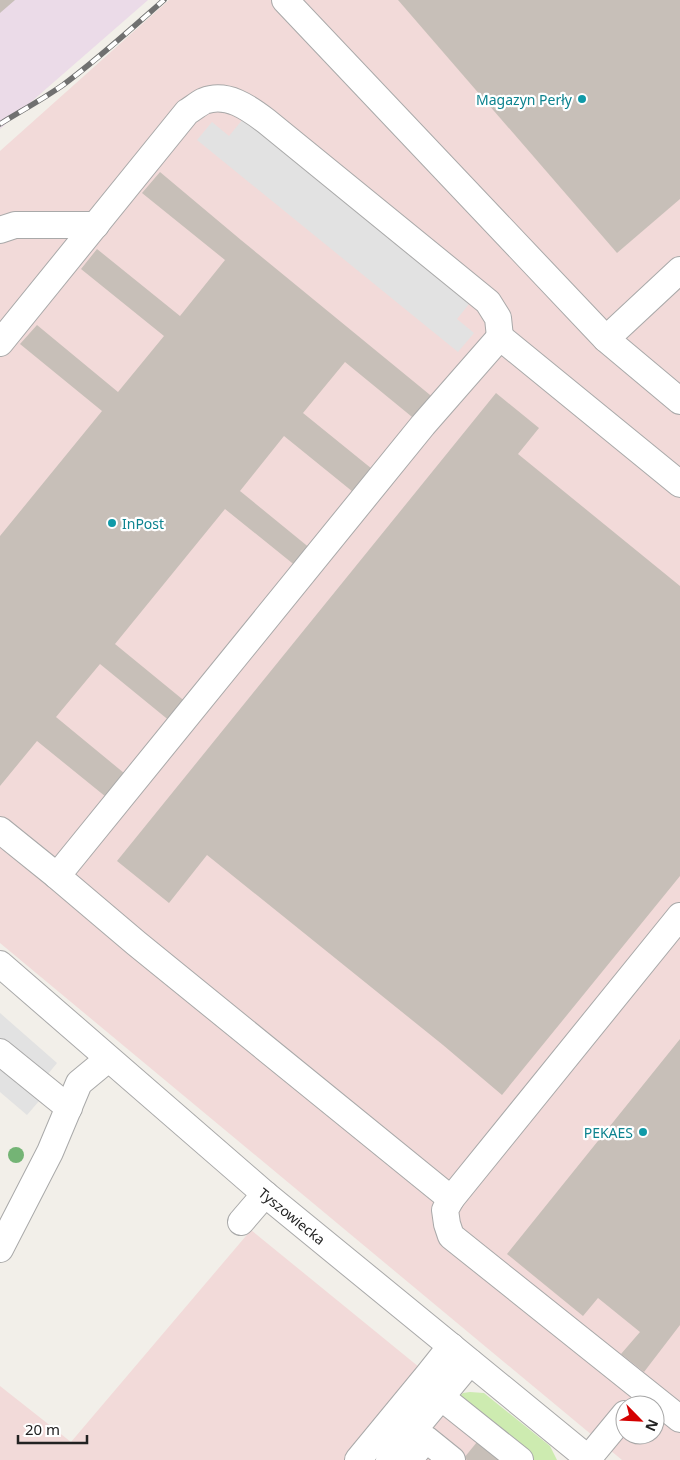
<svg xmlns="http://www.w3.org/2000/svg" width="680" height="1460" font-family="'Noto Sans',sans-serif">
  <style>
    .commercial { fill: #f2dad9; fill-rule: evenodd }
    .industrial { fill: #ebdbe8 }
    .grass { fill: #cdebb0 }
    .parking { fill: #e2e2e2 }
    .building { fill: #c7bfb8 }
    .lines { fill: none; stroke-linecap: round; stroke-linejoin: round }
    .minor-casing { stroke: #a9a9a9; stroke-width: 28 }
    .minor { stroke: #fff; stroke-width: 26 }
    .rail-casing { stroke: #707070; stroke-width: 5.5 }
    .rail { stroke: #fff; stroke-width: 4; stroke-dasharray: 11; stroke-linecap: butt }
    .tree { fill: #74b475 }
    .culture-dot { fill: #0f9aa8; stroke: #fff; stroke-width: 2 }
    .labels { text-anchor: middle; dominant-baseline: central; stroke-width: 4.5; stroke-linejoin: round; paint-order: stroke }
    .culture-label { font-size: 14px; fill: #0d838f; stroke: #fff; text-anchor: end }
    .street-label { font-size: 14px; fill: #222; stroke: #fff }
  </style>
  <rect width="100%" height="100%" fill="#f2efe9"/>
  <!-- commercial -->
  <g class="commercial">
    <path d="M169,0h511v1460h-58l-622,-517v-792zM625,1405h30v30h-30z"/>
    <polygon points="251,1230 533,1460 0,1460 0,1386 71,1442"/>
  </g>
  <!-- industrial -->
  <polygon class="industrial" points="0,0 148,0 0,129"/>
  <!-- grass -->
  <polygon class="grass" points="470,1392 484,1393 550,1446 557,1460 533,1460 458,1398 463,1393"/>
  <!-- parking -->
  <g class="parking">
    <polygon points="243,119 469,304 457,319 474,333 458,352 197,140 212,122 229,136"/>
    <polygon points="0,1013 57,1063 43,1080 39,1101 27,1115 0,1092"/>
  </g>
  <!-- building -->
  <g class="building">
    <polygon points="0,0 15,0 0,13"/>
    <polygon points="398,0 680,0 680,199 617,253"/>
    <polygon points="160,172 241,240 435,399 417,421 345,362 303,413 377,473 358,496 284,436 240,491 311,549 297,567 225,509 115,644 187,703 171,722 100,664 56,717 130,778 111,801 37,741 0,786 0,536 102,411 20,344 37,325 118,392 164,336 81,269 97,249 180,316 225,260 142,193"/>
    <polygon points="496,393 539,428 518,454 680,586 680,876 502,1095 443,1045 207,855 169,903 117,861"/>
    <polygon points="680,1039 680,1325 644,1372 621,1354 640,1332 598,1298 583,1316 507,1254"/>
    <polygon points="477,1442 500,1460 467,1460 464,1458"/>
  </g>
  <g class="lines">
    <!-- minor casing -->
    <g class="minor-casing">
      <g id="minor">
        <polyline points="285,0 606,339 680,401"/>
        <polyline points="0,230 15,225 96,225"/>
        <polyline points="606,339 680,270"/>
        <path d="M0,343l187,-231c5,-3 11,-8 17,-11 23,-9 45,7 62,20l222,181 10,16 2,19"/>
        <polyline points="680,484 500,337 423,425 57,876 136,943 451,1199 680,916"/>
        <polyline points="0,830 57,876"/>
        <polyline points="0,964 265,1194 590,1460"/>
        <polyline points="0,1052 69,1108"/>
        <polyline points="451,1199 445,1210 447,1224 451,1236 680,1419"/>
        <polyline points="241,1222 265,1194"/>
        <polyline points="0,1249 50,1152 79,1083 108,1059"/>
        <polyline points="441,1397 520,1460"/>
        <polyline points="358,1460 428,1375 451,1346"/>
        <polyline points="389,1460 470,1362"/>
        <polyline points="409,1460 426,1439 452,1460"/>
        <polyline points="587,1460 625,1414"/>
      </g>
    </g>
    <!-- minor -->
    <use href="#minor" class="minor"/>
    <!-- rail casing -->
    <g class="rail-casing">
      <path id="rail" d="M0,124c21,-13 43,-25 63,-39 35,-26 68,-56 101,-85"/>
    </g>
    <!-- rail -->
    <use href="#rail" class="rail"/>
  </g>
  <!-- trees -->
  <circle class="tree" cx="16" cy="1155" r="8"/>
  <!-- markers -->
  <g class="culture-dot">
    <circle cx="582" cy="99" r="5"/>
    <circle cx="112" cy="523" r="5"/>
    <circle cx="643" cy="1132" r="5"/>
  </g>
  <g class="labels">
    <!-- culture labels -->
    <g class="culture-label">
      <text x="572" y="99">Magazyn Perły</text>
      <text x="122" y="523" text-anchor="start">InPost</text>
      <text x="633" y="1132">PEKAES</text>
    </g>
    <!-- street labels -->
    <g class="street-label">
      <text transform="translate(292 1216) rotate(39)">Tyszowiecka</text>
    </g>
  </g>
  <!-- north arrow -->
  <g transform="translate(640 1420) rotate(114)"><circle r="24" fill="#ffffff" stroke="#a7a7a7"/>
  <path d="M0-4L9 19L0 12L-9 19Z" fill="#d40000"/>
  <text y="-8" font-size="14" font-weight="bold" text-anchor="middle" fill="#222222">N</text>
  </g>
  <!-- scale -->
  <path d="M18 1435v8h69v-8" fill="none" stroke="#222222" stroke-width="2.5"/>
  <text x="25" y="1435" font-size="15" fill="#222222" stroke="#ffffff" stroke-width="4" paint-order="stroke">20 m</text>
</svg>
